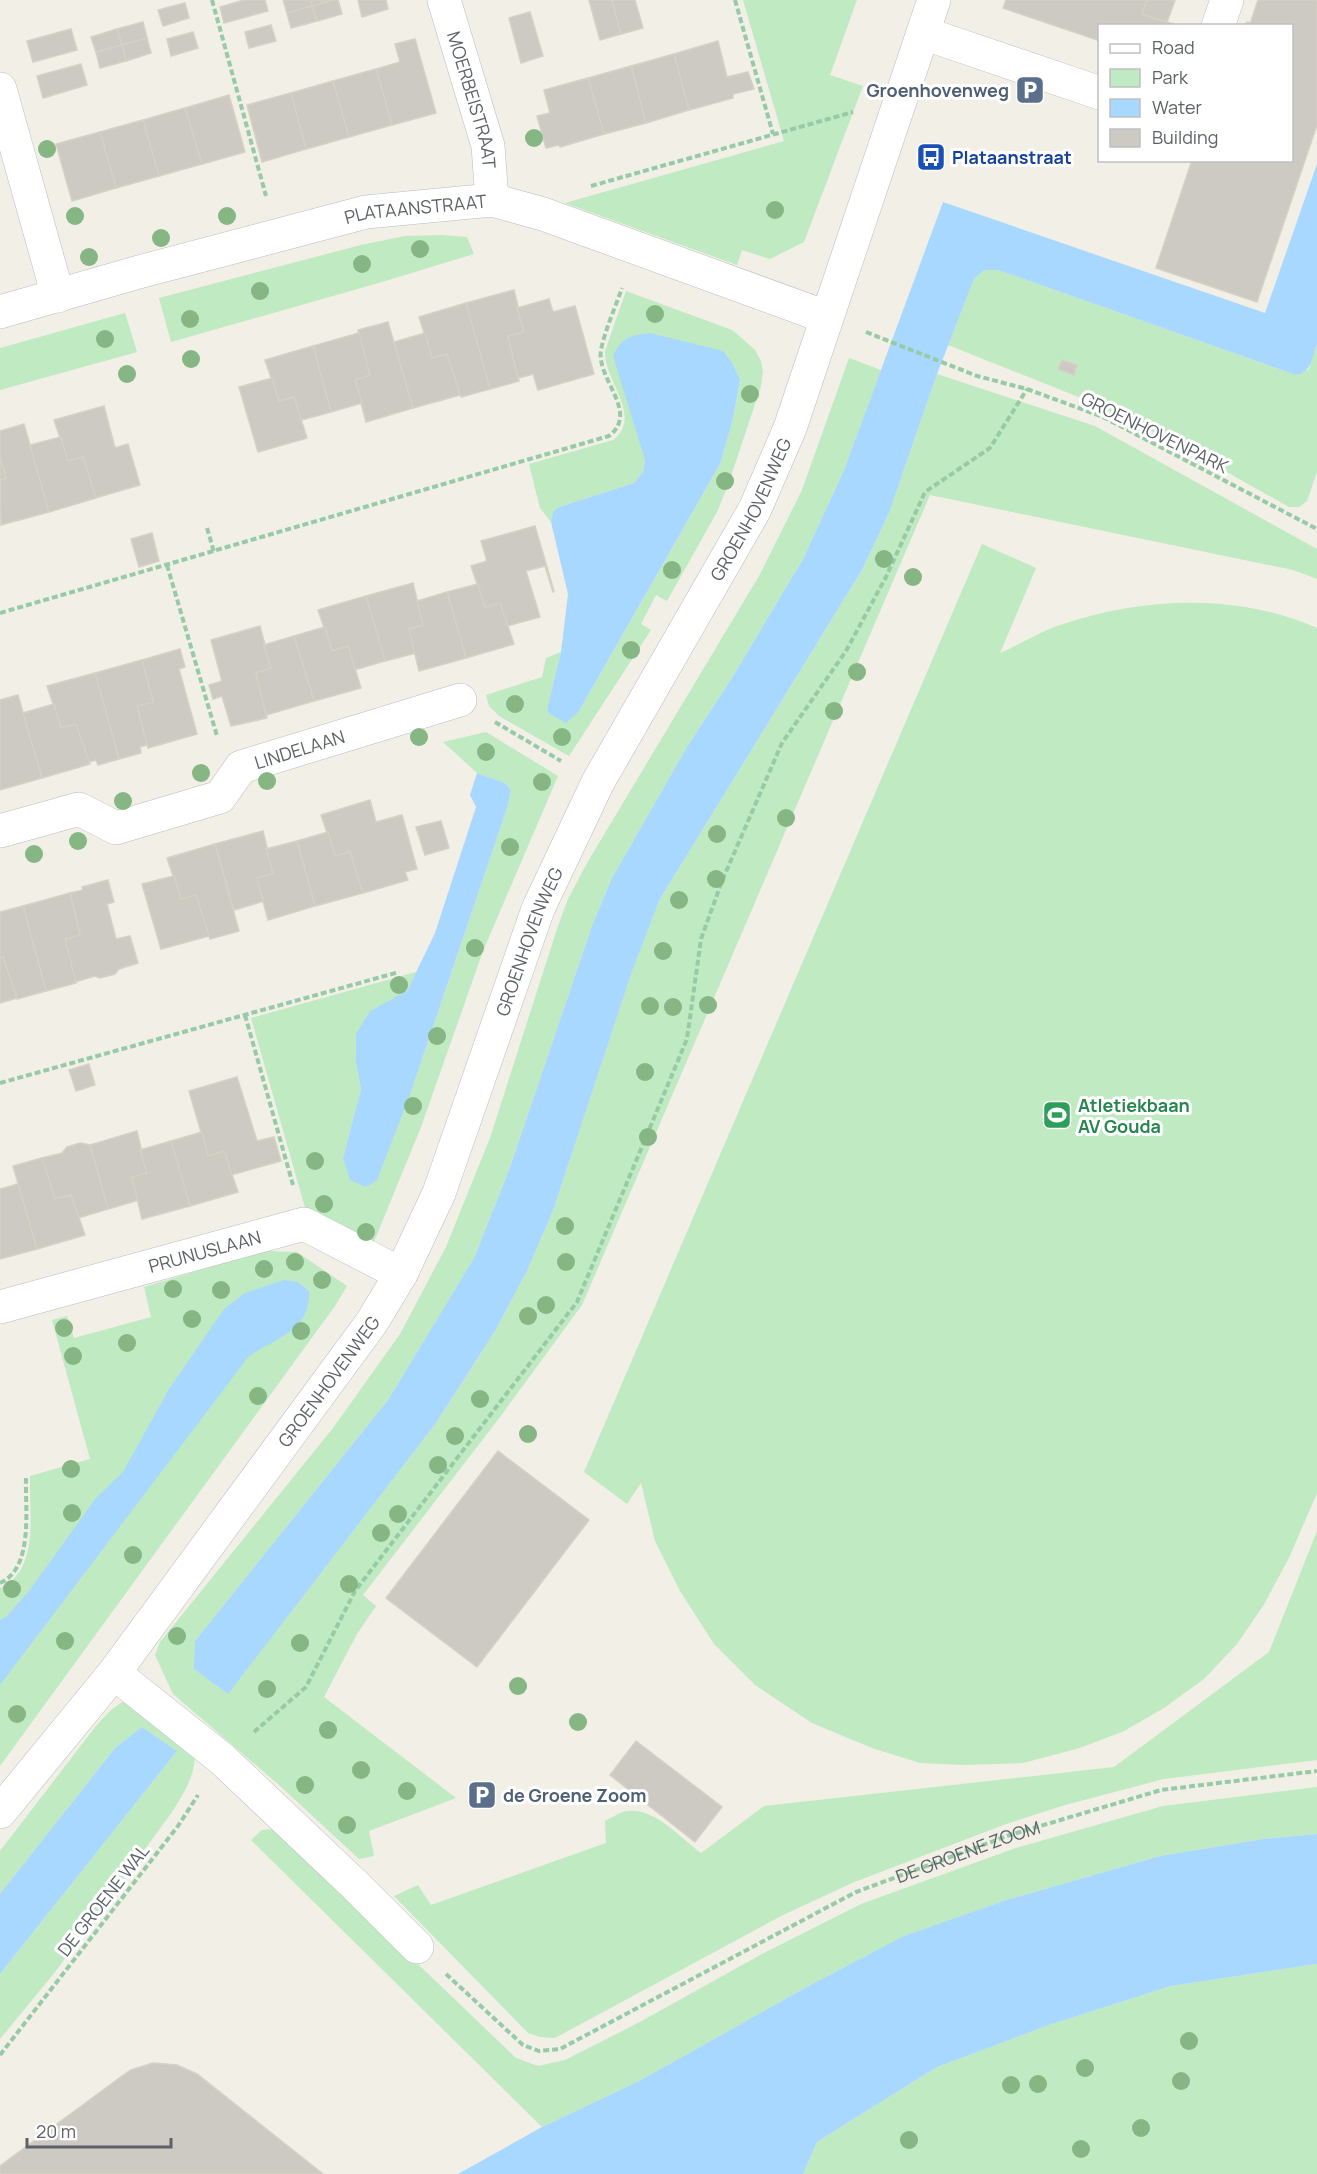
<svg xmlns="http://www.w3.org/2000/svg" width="1317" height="2174" font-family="Manrope,sans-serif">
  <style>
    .green { fill: #c0eac1 }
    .water { fill: #a8d8ff }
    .building { fill: #cccac3; stroke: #d6d1c3; stroke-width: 1.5 }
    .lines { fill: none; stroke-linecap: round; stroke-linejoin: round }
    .minor-casing { stroke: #b8bcc1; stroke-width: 34 }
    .path { stroke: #97caa6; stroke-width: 4; stroke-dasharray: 6 3; stroke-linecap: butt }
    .minor { stroke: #fff; stroke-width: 33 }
    .tree { fill: #85b683 }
    .labels { text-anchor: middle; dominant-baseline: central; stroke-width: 6; stroke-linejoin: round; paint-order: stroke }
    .service-label { font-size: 18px; font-weight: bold; fill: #4e5e75; stroke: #fff; text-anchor: end }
    .street-label { font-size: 18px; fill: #5d6268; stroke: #fff }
    .transit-label { font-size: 18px; font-weight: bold; fill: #164399; stroke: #fff; text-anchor: start }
    .leisure-label { font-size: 18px; font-weight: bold; fill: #27864d; stroke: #fff; text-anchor: start }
  </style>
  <rect width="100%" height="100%" fill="#f1efe6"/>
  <!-- green -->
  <g class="green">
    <polygon points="743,0 857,0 830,75 863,86 804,242 770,259 742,250 737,265 565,203 784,141"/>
    <polygon points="442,235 467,237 474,254 382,282 171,342 159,298 361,245 405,236"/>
    <polygon points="984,270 998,270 1296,375 1309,369 1317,344 1317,472 1307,501 1299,507 1289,507 1168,439 1081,398 948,345 974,279"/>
    <path d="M626,291l106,39 6,5 17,15 6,11 2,10 -2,15 -33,99 -11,27 -50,89 -11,-6 -15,29 10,6 -82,126 -70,-40 -10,-10 -3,-11 56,-18 4,-19 15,-6 -13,53 31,6 141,-247 13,-45 7,-39 -7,-16 -88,96 -2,12 -9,11 -75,24 -6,5 -2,10 -11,-14 -11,-44 84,-24c31,-24 -10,-60 -8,-89z"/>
    <polygon points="125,313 137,352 0,390 0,348"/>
    <polygon points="849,358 881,370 844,470 803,559 733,676 687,747 612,878 593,923 509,1170 474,1258 388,1400 195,1641 228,1693 436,1423 495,1331 526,1273 553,1211 632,970 660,899 862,570 889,513 937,374 1095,426 1317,549 1317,579 1293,570 930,495 582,1305 500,1417 363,1595 376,1606 357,1634 324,1697 456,1798 369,1831 374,1856 359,1859 278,1784 173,1694 155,1655 160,1642 333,1428 400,1334 446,1247 490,1138 557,929 568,899 587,863 759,576 802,490"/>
    <path d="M982,544l54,24 -36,85c21,-9 41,-22 63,-29 82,-27 174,-31 254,4v865l-28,65 -26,48 -26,38 -33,35 -40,29 -40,23 -44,17 -57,15 -59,2 -44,-2 -48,-15 -60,-25 -57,-38 -41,-41 -34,-53 -25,-50 -14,-58 -14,21 -43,-32z"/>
    <polygon points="486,732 558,776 483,951 421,1127 371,1249 309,1222 251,1018 416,972 407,991 397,998 356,1063 361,1089 343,1158 412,1089 508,805 511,790 505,783 477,773 443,742"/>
    <path d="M264,1251l33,1 50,34 -12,20 -335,460v-178c40,-18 29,-74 30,-112l60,-17 -38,-139 15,-4 7,22 77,-21 -7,-30z"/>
    <path d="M1317,1531v229l-153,19 -99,26 -59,19 -154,59 -71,33 -226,122 -15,-1 -12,-4 -134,-137 24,-11 13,20 175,-62 -1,-22c6,-3 12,-7 18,-9 29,-8 57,26 78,41l63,-47 350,-39 155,-115z"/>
    <path d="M125,1700l70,55c-1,23 -11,38 -23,57l-117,160 -55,67v-65l177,-223 -35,-24 -27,21 -115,146v-43l96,-125 15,-16z"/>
    <polygon points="1317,1787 1317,1834 1263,1839 1160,1856 1006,1900 905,1936 814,1983 639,2081 542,2127 251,1840 262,1830 272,1829 283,1835 516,2058 538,2066 565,2060 638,2023 762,1954 861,1904 1016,1848 1163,1806"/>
    <polygon points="1317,1964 1317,2174 803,2174 817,2142 937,2067 1049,2025 1171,1986"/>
  </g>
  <!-- water -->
  <g class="water">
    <path d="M1317,164v180c-5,14 -5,28 -21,31l-298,-105h-14l-10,9 -37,95 -48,139 -27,57 -202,329 -28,72 -79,240 -27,62 -31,58 -59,92 -208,271 -34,-25 1,-28 193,-241 86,-142 35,-88 84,-247 19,-45 75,-131 46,-71 70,-117 41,-89 99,-268 322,111z"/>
    <path d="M650,333l73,18 10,13 7,16 -7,39 -13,45 -141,247 -13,12 -18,-10v-8l13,-53 7,-58 -17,-72 2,-10 6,-5 75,-24 9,-11 2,-12 -32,-104c8,-18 18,-21 37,-23z"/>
    <polygon points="477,773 505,783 511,790 508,805 412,1089 377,1180 366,1187 350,1180 343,1158 361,1089 356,1063 356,1034 370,1011 407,991 435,933 476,807 470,795"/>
    <path d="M284,1280l14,2 11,9c3,38 -33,48 -60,65l-249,329v-65l7,-4 22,-25 67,-93 27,-26 46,-83 55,-80 21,-16z"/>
    <polygon points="142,1727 177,1751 0,1974 0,1894 115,1748"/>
    <polygon points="1317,1834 1317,1964 1171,1986 1049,2025 937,2067 817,2142 803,2174 458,2174 542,2127 639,2081 814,1983 904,1936 1006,1900 1160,1856 1263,1839"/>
  </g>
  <!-- building -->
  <g class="building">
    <polygon points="244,0 265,0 268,11 224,23 220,7"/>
    <polygon points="283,0 311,0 312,6 287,13"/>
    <polygon points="311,0 333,0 312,6"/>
    <polygon points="333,0 338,0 342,14 317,21 312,6"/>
    <polygon points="358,0 386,0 388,9 362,17"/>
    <polygon points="589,0 612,0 621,34 600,40"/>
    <polygon points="612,0 635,0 643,28 621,34"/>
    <polygon points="1006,0 1147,0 1142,14 1176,25 1100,26 1100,41 1003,8"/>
    <polygon points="1147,0 1175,0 1167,22 1142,14"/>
    <polygon points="1258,0 1317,0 1317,125 1257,302 1156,268 1192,160 1292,160 1292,26 1241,26 1248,22 1250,24"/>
    <polygon points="185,3 189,18 163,26 158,10"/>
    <polygon points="312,6 317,21 291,28 287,13"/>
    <polygon points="530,12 543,56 521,63 509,18"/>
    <polygon points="143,22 147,38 122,45 117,29"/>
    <polygon points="271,25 276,41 249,48 245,32"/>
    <polygon points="71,29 77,50 33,62 27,41"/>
    <polygon points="117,29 122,45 96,52 91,37"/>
    <polygon points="193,32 198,48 171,56 167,39"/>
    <polygon points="147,38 151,53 126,61 122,45"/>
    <polygon points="415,39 436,113 392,125 376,69 400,62 395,44"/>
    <polygon points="718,41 727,77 748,72 754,89 733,94 733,98 689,110 674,54"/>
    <polygon points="122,45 126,61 100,68 96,52"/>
    <polygon points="674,54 689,110 646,123 631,66"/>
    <polygon points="81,64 87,85 43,98 37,76"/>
    <polygon points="631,66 646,123 604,134 588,78"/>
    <polygon points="376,69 392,125 349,137 333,81"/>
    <polygon points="588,78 604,134 560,147 559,145 546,148 537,116 550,113 544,90"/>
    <polygon points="333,81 349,137 306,149 291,93"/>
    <polygon points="291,93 306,149 262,162 247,105"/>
    <polygon points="229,95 245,152 202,164 185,108"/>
    <polygon points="185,108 202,164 159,176 143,120"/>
    <polygon points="143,120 159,176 116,188 100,132"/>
    <polygon points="100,132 116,188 72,201 56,144"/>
    <polygon points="514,290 524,332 508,336 519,381 490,389 466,303"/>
    <polygon points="549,299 553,312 575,306 594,374 538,390 533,374 518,378 508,336 524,332 517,308"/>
    <polygon points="466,303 490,389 461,397 447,354 432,358 419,317"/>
    <polygon points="388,322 413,408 366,422 355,380 370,375 358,330"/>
    <polygon points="359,333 370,375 355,380 362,403 331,412 313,346"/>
    <polygon points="425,333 432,358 447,354 460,395 413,408 394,342"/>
    <polygon points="313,346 331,412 301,420 294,397 279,401 265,360"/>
    <polygon points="1062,360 1077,365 1074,375 1058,369"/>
    <polygon points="272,378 279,401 294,397 307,438 258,452 239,387"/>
    <polygon points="104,406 115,448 128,444 140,485 95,498 83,457 68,461 54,420"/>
    <polygon points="24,424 49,512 1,525 0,480 6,478 0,457 0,431"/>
    <polygon points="61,437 68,461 83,457 96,498 49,512 30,445"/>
    <polygon points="0,457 6,478 0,480"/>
    <polygon points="535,526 554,591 553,592 545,566 526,571 540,617 507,626 500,603 485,608 471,566 487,561 481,541"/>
    <polygon points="152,533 159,561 139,567 131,539"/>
    <polygon points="413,583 423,625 409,629 416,653 385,661 366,596"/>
    <polygon points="478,584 485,608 500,603 514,644 466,658 447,592"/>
    <polygon points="447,592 466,658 419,671 409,629 423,625 417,601"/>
    <polygon points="366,596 385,661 354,670 348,646 332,651 318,610"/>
    <polygon points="260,626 271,668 256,673 267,718 231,726 222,696 213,699 209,685 222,681 211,640"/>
    <polygon points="325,627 332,651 348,646 361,688 314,701 294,636"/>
    <polygon points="294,636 314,701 266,715 256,673 271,668 264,645"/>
    <polygon points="180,649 185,667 179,669 197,734 148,748 137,706 153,702 142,660"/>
    <polygon points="142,660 153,702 137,706 147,745 140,747 141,753 119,759 95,673"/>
    <polygon points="95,673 119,759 98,765 96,760 89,762 76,724 61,728 47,686"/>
    <polygon points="18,695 42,778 0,790 0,700"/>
    <polygon points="54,704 61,728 76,724 90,764 42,778 23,713"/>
    <polygon points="370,800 376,822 402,815 417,869 405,872 408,880 363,893 350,852 335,856 321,815"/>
    <polygon points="441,821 449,848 425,855 416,827"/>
    <polygon points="263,831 273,873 257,878 264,901 234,910 215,844"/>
    <polygon points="328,832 335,856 350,852 363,893 315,906 297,841"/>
    <polygon points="297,841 315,906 268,920 257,878 273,873 266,849"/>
    <polygon points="215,844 239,931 210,939 196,895 181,899 167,858"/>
    <polygon points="174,876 181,899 196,895 209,936 161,949 142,884"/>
    <polygon points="108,880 114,902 107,904 116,939 130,936 138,963 119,969 115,974 100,978 95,976 75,982 65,939 80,935 70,893 83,890 82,887"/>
    <polygon points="70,893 80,935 65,939 76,983 46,991 23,906"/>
    <polygon points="23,906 46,991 17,999 3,957 0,958 0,912"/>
    <polygon points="3,957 17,998 0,1003 0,958"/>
    <polygon points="89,1064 95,1085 76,1091 69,1070"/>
    <polygon points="237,1077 257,1141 274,1137 281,1161 231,1175 224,1151 208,1156 189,1091"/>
    <polygon points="137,1131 147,1173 132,1177 139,1200 108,1209 90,1145"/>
    <polygon points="202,1132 208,1156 224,1151 238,1192 190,1206 171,1141"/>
    <polygon points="171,1141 190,1206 142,1219 132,1177 147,1173 140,1150"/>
    <polygon points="80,1143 90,1145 108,1209 78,1218 71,1195 55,1199 42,1158 62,1153 67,1147"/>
    <polygon points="42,1158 55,1199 71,1195 85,1235 37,1249 13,1166"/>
    <polygon points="18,1184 37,1249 0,1259 0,1189"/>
    <polygon points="498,1451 589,1520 477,1667 386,1598"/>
    <polygon points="636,1741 722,1807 695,1842 610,1775"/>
    <polygon points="153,2063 177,2065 197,2074 323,2174 0,2174 0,2166 122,2076 131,2070"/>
  </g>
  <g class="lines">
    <!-- minor casing -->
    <g class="minor-casing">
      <g id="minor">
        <path id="s2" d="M444,0l44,146 4,54"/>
        <polyline points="1218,26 1227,0"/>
        <polyline points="923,33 1100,93"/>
        <polyline points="0,89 58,296"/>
        <path id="s3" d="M0,312l139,-40 227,-60 126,-12 51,14 283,103"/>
        <path id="s4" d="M0,831l79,-22 37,19 104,-31 21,-30 219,-67"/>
        <path id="s5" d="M0,1307l304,-83 97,50"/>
        <polyline points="114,1673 222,1759 355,1885 417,1947"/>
        <path id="s6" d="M0,1812l114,-139 258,-351 29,-48 38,-81 99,-284 60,-127 157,-273 35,-81 144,-428"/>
      </g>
    </g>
    <!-- path -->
    <g class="path">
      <polyline points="212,0 266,196"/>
      <polyline points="735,0 773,134"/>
      <polyline points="591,186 853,112"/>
      <polyline points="866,332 977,376 1027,389 1103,417 1317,529"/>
      <polyline points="207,528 214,552"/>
      <polyline points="167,565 217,736"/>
      <path d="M0,613l609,-177c31,-24 -13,-57 -8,-86 4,-20 14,-42 21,-62"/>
      <polyline points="495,722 561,761"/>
      <polyline points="245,1015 293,1185"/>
      <polyline points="0,1083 399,972"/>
      <path d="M0,1583c34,-15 25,-74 26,-105"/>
      <polyline points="254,1732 306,1687 355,1591 577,1302 687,1039 701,939 722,881 782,743 846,651 886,577 925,492 990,448 1027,389"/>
      <path id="s1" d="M446,1974l77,71 16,6 21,-2 296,-157 154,-57 151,-45 156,-19"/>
      <polyline points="0,2055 178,1826 198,1795"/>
    </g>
    <!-- minor -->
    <use href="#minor" class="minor"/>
  </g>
  <!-- trees -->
  <g class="tree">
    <circle cx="534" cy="138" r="9"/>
    <circle cx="47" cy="149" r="9"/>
    <circle cx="775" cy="210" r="9"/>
    <circle cx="75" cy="216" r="9"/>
    <circle cx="227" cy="216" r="9"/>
    <circle cx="161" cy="238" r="9"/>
    <circle cx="420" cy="249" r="9"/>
    <circle cx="89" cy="257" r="9"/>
    <circle cx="362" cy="264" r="9"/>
    <circle cx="260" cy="291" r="9"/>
    <circle cx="655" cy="314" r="9"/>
    <circle cx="190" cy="319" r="9"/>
    <circle cx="105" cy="339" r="9"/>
    <circle cx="191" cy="359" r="9"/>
    <circle cx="127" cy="374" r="9"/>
    <circle cx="750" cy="394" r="9"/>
    <circle cx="725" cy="481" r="9"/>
    <circle cx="884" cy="559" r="9"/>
    <circle cx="672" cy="570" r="9"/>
    <circle cx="913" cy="577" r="9"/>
    <circle cx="631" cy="650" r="9"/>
    <circle cx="857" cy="672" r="9"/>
    <circle cx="515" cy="704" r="9"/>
    <circle cx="834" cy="711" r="9"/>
    <circle cx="419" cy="737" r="9"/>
    <circle cx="562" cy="737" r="9"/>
    <circle cx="486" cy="752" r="9"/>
    <circle cx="201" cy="773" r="9"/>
    <circle cx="267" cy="781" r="9"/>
    <circle cx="542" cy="782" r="9"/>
    <circle cx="123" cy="801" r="9"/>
    <circle cx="786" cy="818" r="9"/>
    <circle cx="717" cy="834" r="9"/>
    <circle cx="78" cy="841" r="9"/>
    <circle cx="510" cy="847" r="9"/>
    <circle cx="34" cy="854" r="9"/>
    <circle cx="716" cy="879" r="9"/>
    <circle cx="679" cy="900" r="9"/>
    <circle cx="475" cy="948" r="9"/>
    <circle cx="663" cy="951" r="9"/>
    <circle cx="399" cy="985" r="9"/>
    <circle cx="708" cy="1005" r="9"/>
    <circle cx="650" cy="1006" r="9"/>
    <circle cx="673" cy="1007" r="9"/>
    <circle cx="437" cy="1036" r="9"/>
    <circle cx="645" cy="1072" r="9"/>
    <circle cx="413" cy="1106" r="9"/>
    <circle cx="648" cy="1137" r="9"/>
    <circle cx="315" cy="1161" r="9"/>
    <circle cx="324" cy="1204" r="9"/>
    <circle cx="565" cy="1226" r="9"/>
    <circle cx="366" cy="1232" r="9"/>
    <circle cx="295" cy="1262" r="9"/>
    <circle cx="566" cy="1262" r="9"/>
    <circle cx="264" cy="1269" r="9"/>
    <circle cx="322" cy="1280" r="9"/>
    <circle cx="173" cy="1289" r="9"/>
    <circle cx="221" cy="1290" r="9"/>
    <circle cx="546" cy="1305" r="9"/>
    <circle cx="528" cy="1316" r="9"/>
    <circle cx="192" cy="1319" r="9"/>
    <circle cx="64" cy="1328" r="9"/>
    <circle cx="301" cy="1331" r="9"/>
    <circle cx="127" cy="1343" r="9"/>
    <circle cx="73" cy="1356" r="9"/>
    <circle cx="258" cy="1396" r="9"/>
    <circle cx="480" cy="1399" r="9"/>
    <circle cx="528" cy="1434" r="9"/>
    <circle cx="455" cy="1436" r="9"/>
    <circle cx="438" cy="1465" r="9"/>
    <circle cx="71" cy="1469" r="9"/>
    <circle cx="72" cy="1513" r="9"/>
    <circle cx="398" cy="1514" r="9"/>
    <circle cx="381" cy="1533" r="9"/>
    <circle cx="133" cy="1555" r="9"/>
    <circle cx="349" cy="1584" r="9"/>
    <circle cx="12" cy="1589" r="9"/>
    <circle cx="177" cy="1636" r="9"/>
    <circle cx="65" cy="1641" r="9"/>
    <circle cx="300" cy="1643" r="9"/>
    <circle cx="518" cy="1686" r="9"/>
    <circle cx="267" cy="1689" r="9"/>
    <circle cx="17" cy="1714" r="9"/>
    <circle cx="578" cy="1722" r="9"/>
    <circle cx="328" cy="1730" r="9"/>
    <circle cx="361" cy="1770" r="9"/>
    <circle cx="305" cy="1785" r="9"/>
    <circle cx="407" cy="1791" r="9"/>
    <circle cx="347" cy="1825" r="9"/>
    <circle cx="1189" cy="2041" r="9"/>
    <circle cx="1085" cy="2068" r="9"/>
    <circle cx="1181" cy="2081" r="9"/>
    <circle cx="1038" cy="2084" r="9"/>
    <circle cx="1011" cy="2085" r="9"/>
    <circle cx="1141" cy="2128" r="9"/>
    <circle cx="909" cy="2140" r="9"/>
    <circle cx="1081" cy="2149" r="9"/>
  </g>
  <!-- icons -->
  <defs>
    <g id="parking-square" transform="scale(1.5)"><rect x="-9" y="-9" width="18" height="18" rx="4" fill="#5c6f8a" stroke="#fff"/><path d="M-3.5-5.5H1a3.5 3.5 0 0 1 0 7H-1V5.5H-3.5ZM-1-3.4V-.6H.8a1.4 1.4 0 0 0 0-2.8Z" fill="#fff"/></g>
    <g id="bus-square" transform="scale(1.5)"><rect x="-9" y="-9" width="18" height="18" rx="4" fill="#1a4fb4" stroke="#fff"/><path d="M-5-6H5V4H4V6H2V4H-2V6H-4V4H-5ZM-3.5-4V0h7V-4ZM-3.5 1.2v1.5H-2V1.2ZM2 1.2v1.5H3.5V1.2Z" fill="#fff"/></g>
    <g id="stadium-square" transform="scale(1.5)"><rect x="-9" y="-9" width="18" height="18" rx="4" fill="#2e9e5b" stroke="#fff"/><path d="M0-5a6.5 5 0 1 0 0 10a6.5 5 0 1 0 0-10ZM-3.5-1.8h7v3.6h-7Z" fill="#fff"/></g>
  </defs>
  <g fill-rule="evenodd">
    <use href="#parking-square" x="1030" y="90"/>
    <use href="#bus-square" x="931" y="157"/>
    <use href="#stadium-square" x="1057" y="1115"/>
    <use href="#parking-square" x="482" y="1795"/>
  </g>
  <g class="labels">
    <!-- service labels -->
    <g class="service-label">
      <text x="1009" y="90">Groenhovenweg</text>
      <text x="503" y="1795" text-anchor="start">de Groene Zoom</text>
    </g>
    <!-- street labels -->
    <g class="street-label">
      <text stroke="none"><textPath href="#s2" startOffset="104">MOERBEISTRAAT</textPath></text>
      <text stroke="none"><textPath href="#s3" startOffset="429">PLATAANSTRAAT</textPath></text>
      <text transform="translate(1155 432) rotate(26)">GROENHOVENPARK</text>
      <text stroke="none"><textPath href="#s6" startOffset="1515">GROENHOVENWEG</textPath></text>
      <text stroke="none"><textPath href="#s4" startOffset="330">LINDELAAN</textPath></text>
      <text stroke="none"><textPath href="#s6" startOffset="1028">GROENHOVENWEG</textPath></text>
      <text stroke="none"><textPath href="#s5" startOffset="212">PRUNUSLAAN</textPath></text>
      <text stroke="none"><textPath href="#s6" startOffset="542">GROENHOVENWEG</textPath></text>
      <text stroke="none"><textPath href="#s1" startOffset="597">DE GROENE ZOOM</textPath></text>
      <text transform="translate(103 1900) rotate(-52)">DE GROENE WAL</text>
    </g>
    <!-- transit labels -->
    <g class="transit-label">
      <text x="952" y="157">Plataanstraat</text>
    </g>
    <!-- leisure labels -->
    <g class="leisure-label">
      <text x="1078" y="1105">Atletiekbaan<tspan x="1078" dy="21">AV Gouda</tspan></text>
    </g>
  </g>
  <!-- legend -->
  <rect x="1098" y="24" width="195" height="138" fill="#ffffff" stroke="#bec0c3" stroke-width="1.5"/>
  <rect x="1110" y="44" width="30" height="9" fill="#ffffff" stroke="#bec0c3" stroke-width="1.5"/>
  <text x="1152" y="54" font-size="18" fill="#5d6268">Road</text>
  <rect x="1110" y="69" width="30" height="18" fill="#c0eac1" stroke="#bec0c3" stroke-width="1.5"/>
  <text x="1152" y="84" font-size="18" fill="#5d6268">Park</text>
  <rect x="1110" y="99" width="30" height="18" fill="#a8d8ff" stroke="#bec0c3" stroke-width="1.5"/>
  <text x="1152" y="114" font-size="18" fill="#5d6268">Water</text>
  <rect x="1110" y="129" width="30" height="18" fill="#cccac3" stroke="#bec0c3" stroke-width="1.5"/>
  <text x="1152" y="144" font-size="18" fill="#5d6268">Building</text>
  <!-- scale -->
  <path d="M27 2138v9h144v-9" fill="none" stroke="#5d6268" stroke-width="3"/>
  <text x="36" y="2138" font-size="18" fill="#5d6268" stroke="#ffffff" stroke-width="4.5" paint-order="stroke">20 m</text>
</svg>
